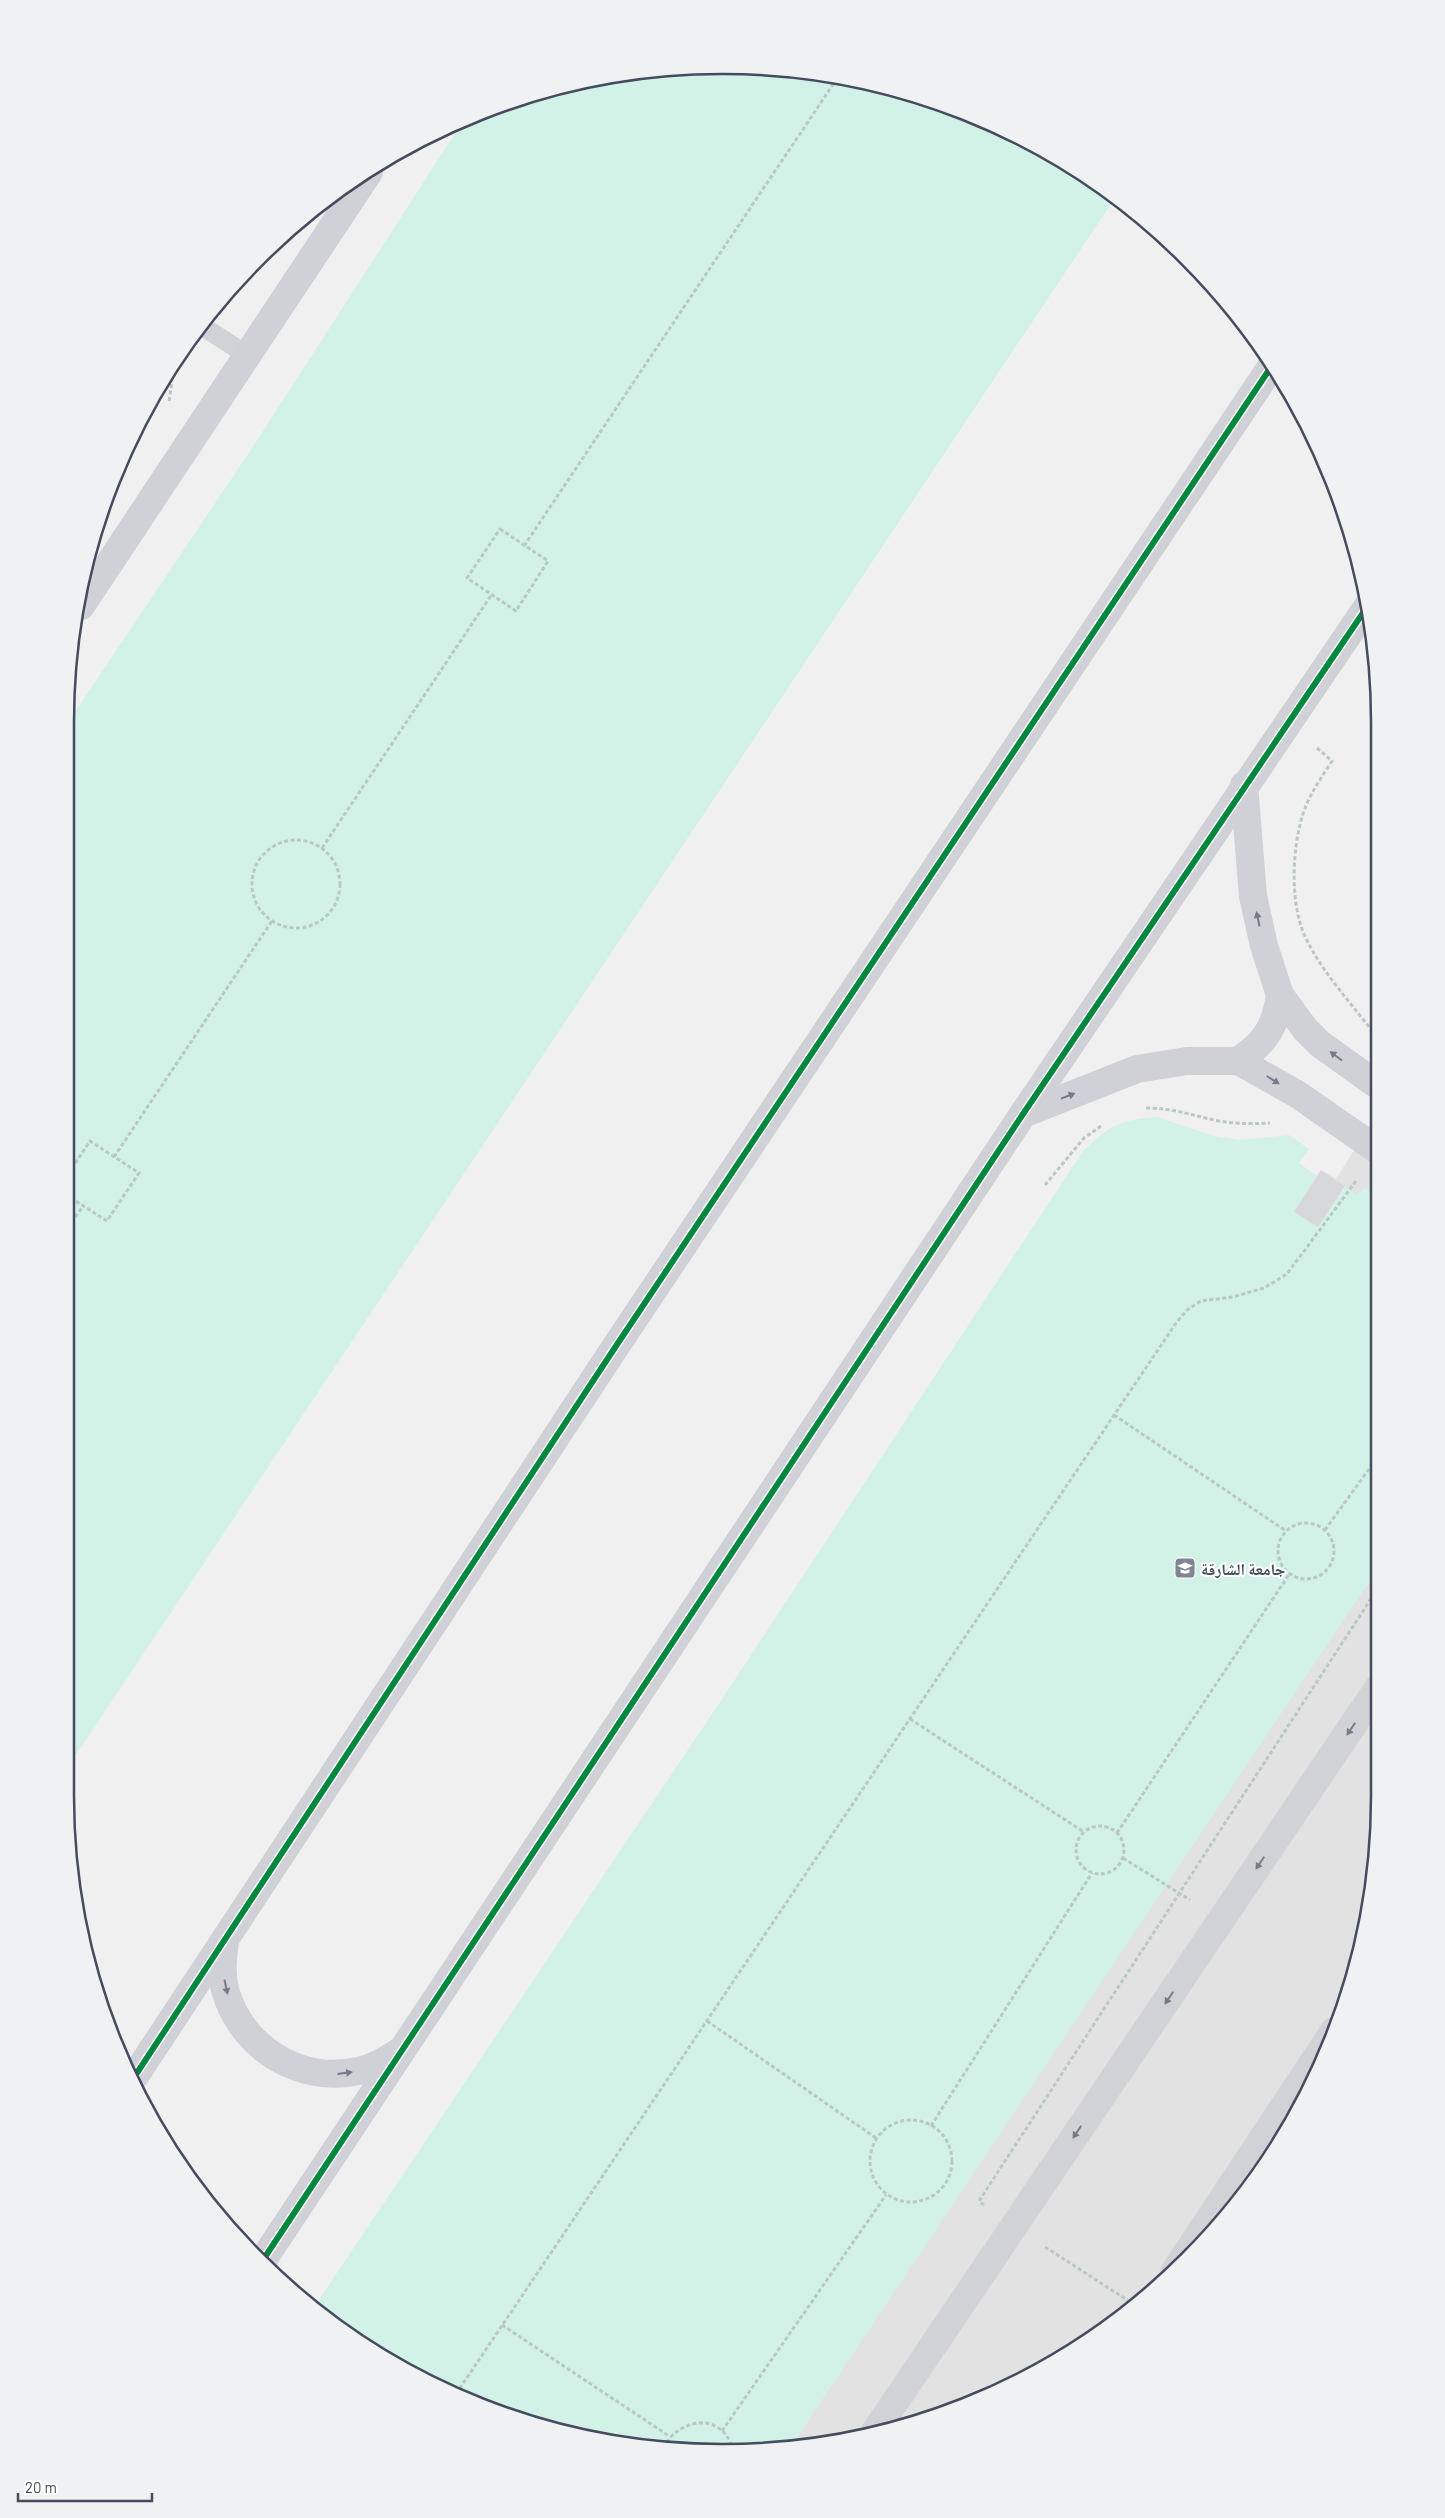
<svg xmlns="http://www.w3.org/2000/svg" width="1445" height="2518" font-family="Barlow,'Noto Naskh Arabic',sans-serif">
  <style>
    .education { fill: #e2e2e3 }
    .green { fill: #d2f2e7 }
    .building { fill: #d6d7d9; stroke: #e2e1e3 }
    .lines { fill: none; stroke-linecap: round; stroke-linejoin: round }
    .path { stroke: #bac7c6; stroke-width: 3; stroke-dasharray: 4 2.5; stroke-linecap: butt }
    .lane { stroke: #d1d2d6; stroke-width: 19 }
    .street { stroke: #d1d2d6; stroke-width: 28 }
    .secondary { stroke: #cfd1d6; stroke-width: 28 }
    .cycleway-casing { stroke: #fff; stroke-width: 9 }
    .cycleway { stroke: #00873e; stroke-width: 6 }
    .oneway { fill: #757b89 }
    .oneway2 { fill: #767b89 }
    .labels { text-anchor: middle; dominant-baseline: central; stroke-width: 4; stroke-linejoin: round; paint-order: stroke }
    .poi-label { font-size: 16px; font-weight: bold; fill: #454c5f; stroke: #fff; text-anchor: start }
    .rim { fill: none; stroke: #454c5f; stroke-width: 2.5 }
  </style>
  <rect width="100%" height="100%" fill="#f1f0f0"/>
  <!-- education -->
  <polygon class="education" points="1376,1115 1379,1838 1345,2007 1292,2124 1217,2229 1156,2290 1051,2365 974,2403 851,2440 765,2452 637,2447 552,2431 445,2390 1174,1297 1307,1220 1294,1212 1321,1170 1336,1179"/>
  <!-- green -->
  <g class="green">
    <polygon points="680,66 809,71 934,100 1051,153 1113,201 70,1764 67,724 252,448 463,121 553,87"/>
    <path d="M1157,1117l57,19 27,4 48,-5 20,14 -10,14 18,13 -23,36 24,15 27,-41 12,9 7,-7 12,6 2,380 -13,14 -575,860 -25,4 -128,-5 -85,-16 -120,-46 -75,-43 -43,-35 410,-611 359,-545c27,-26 36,-31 74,-34z"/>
  </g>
  <!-- building -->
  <polygon class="building" points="1321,1170 1345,1186 1318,1227 1294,1212"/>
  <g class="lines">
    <!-- path -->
    <g class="path">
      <polyline points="168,372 172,381 169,402"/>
      <polygon points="500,529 548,561 516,611 467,578"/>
      <polyline points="524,546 838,77"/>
      <path d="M1317,748l15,13c-11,17 -23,34 -29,53 -11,34 -13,87 1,120 16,36 46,68 70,99"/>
      <circle cx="296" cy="884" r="44"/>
      <polyline points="322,848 492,594"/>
      <path d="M1146,1108c28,0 47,8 73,13 17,3 34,3 51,2"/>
      <polyline points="114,1157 272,921"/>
      <polyline points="68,1174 90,1141 139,1173 107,1221 68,1196"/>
      <polyline points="1045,1185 1084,1138 1101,1126"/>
      <polyline points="68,1228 83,1206"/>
      <polyline points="1114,1415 1286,1531"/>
      <circle cx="1306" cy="1551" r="28"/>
      <polyline points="1325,1530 1377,1458"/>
      <polyline points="910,1719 1084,1832"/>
      <circle cx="1100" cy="1850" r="24"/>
      <polyline points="1117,1833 1290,1573"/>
      <polyline points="1123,1858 1190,1900"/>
      <polyline points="707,2021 876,2138"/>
      <circle cx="911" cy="2161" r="41"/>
      <polyline points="931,2126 1092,1873"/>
      <polyline points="984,2205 979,2201 1378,1588"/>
      <polyline points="1045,2247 1135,2305"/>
      <polyline points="502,2325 669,2436"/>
      <polyline points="456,2394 1176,1323 1187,1310 1201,1301 1233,1297 1264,1288 1287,1274 1356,1181"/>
      <polyline points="722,2431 886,2195"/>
      <path d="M663,2448c16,-31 61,-37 70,3"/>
    </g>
    <!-- lane -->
    <polyline class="lane" points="202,326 247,355"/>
    <!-- street -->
    <g class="street">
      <polyline points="1174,2272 1334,2031"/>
      <polyline points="874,2433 1378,1688"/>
    </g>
    <!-- secondary -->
    <g class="secondary">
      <polyline points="81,606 369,172"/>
      <polyline points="1244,785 1253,896 1264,946 1280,995 1305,1029 1320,1044 1376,1084"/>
      <path d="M1238,1061c27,-18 37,-33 42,-66"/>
      <polyline points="1023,1114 1137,1069 1187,1061 1238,1061 1297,1094 1376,1149"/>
      <path d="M225,1940c-2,17 -4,34 0,50 17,58 74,94 134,81 15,-3 28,-11 41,-20"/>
      <polyline points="131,2082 616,1346 1273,364"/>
      <polyline points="261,2263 1023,1114 1367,607"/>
    </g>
    <!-- cycleway casing -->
    <g class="cycleway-casing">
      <g id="cycleway">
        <polyline points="131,2082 616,1346 1273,364"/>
        <polyline points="261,2263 1023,1114 1367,607"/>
      </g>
    </g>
    <!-- cycleway -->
    <use href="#cycleway" class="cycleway"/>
  </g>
  <!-- one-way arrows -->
  <defs><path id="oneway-solid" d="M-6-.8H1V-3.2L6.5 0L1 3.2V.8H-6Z" transform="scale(1.25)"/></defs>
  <g class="oneway">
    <use href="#oneway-solid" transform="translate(1258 919) rotate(-102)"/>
    <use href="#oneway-solid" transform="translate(1336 1056) rotate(-143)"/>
    <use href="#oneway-solid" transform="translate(1273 1080) rotate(32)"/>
    <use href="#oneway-solid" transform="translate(1068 1096) rotate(-21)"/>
    <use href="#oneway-solid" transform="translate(226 1987) rotate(78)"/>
    <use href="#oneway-solid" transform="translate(345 2073) rotate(-7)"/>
  </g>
  <g class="oneway2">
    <use href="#oneway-solid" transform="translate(1351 1729) rotate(124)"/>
    <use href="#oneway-solid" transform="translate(1260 1863) rotate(124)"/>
    <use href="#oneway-solid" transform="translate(1169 1998) rotate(124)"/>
    <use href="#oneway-solid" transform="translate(1077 2132) rotate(124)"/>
  </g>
  <!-- icons -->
  <defs>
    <g id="university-square" transform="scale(1.125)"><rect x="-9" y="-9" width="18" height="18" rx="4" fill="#818592" stroke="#fff"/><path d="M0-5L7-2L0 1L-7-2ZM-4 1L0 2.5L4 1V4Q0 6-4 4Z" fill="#fff"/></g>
  </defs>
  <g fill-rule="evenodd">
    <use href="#university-square" x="1185" y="1568"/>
  </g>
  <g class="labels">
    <!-- poi labels -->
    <g class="poi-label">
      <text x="1201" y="1568">جامعة الشارقة</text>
    </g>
  </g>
  <!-- crop -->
  <path d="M0 0H1445V2518H0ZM722 74H723A648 648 0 0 1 1371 722V1796A648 648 0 0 1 723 2444H722A648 648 0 0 1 74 1796V722A648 648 0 0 1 722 74Z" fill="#f0f1f2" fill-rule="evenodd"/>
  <path class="rim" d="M722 74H723A648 648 0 0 1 1371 722V1796A648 648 0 0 1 723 2444H722A648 648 0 0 1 74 1796V722A648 648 0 0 1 722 74Z"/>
  <!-- scale -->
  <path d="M18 2493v8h134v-8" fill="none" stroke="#454c5f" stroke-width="2.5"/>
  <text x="25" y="2493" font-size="15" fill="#454c5f" stroke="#ffffff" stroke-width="4" paint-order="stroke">20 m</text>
</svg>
